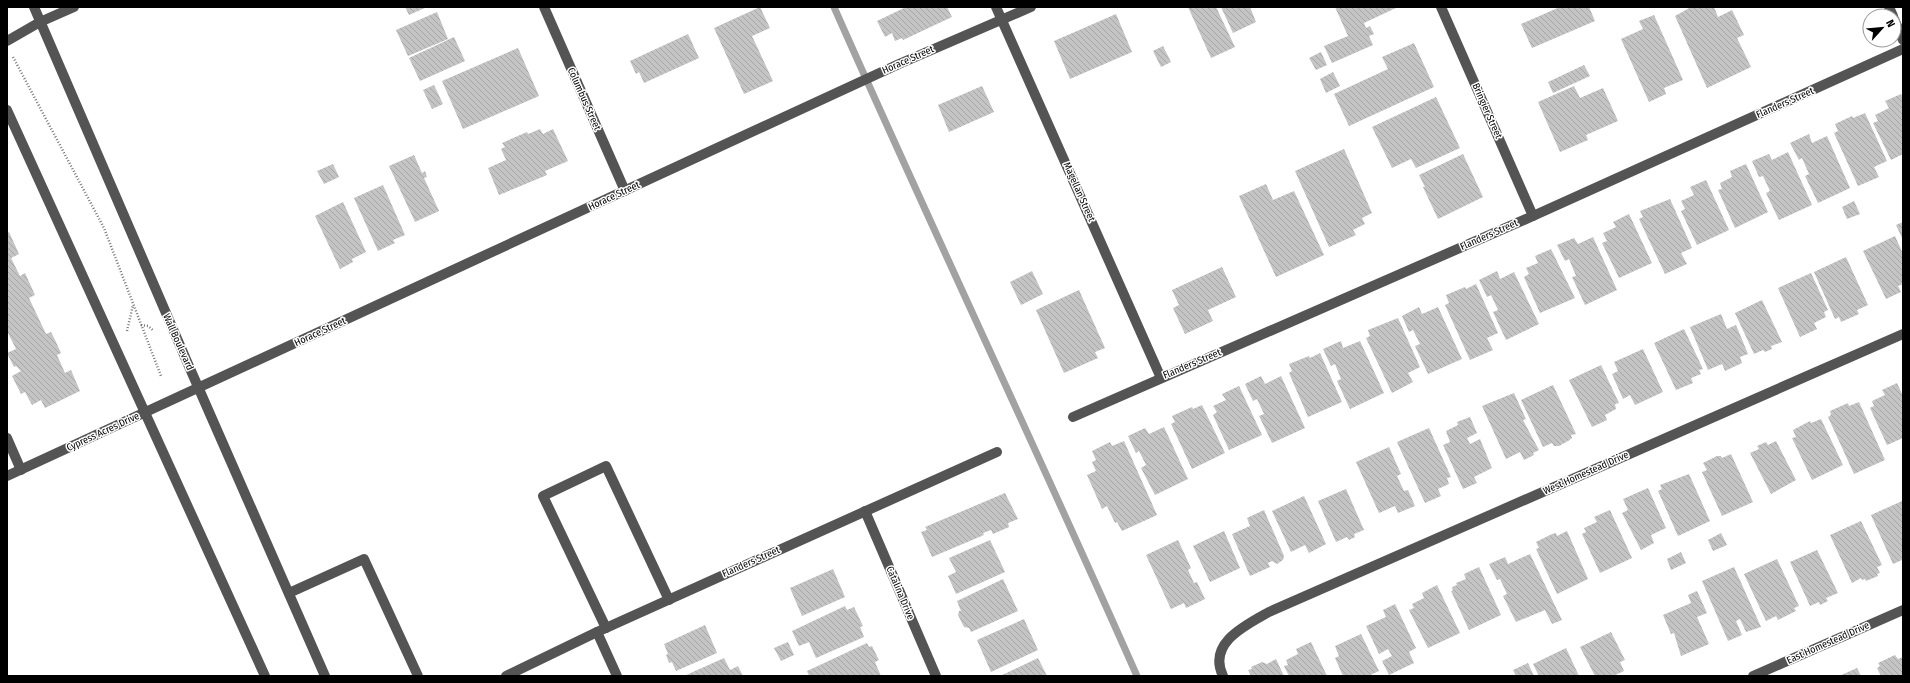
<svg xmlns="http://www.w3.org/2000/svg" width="1910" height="683" font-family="'Fira Sans Condensed',sans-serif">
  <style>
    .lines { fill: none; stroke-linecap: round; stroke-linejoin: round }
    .stream { stroke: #a2a2a2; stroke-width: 7 }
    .building { fill: url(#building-back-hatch) }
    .path { stroke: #767676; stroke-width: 2.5; stroke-dasharray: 1 2; stroke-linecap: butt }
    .minor { stroke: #545454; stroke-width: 10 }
    .labels { text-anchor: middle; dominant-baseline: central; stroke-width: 3; stroke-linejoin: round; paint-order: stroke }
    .street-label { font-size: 10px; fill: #000; stroke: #fff }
  </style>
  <defs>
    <pattern id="building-back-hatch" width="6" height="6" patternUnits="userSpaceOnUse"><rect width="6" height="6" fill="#c4c4c4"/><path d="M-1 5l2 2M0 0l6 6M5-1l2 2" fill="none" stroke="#a7a7a7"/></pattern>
  </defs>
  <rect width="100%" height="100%" fill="#fff"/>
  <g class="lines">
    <!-- stream -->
    <path class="stream" d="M834,7c99,224 204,445 303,669"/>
  </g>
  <!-- building -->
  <g class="building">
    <polygon points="405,7 427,7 409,15"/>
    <polygon points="760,7 770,28 752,36 773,81 744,94 714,28"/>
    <polygon points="906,7 947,7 952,17 903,40 902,38 895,41 892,33 885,37 877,21"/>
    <polygon points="1188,7 1216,7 1235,47 1211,58"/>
    <polygon points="1221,7 1250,7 1256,22 1233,33"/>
    <polygon points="1335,7 1398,7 1364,23 1366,28 1370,26 1374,34 1369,36 1373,45 1332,63 1324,46 1348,36"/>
    <polygon points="1560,7 1589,7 1595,21 1532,48 1521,24"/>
    <polygon points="1691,7 1714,7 1718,17 1732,10 1744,35 1737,38 1751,67 1707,88 1675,16"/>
    <polygon points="437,12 448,39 408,56 396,30"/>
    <polygon points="1116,14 1132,52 1070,79 1054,41"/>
    <polygon points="1654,15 1683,80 1664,88 1666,94 1649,102 1621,39 1643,29 1639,21"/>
    <polygon points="688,34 699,58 644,83 639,72 636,74 630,61"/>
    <polygon points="454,37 465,61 420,81 409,58"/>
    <polygon points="1414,43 1434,87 1349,126 1334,94 1388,69 1382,57"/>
    <polygon points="1163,46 1171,62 1161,67 1153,51"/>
    <polygon points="518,48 539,96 463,129 442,81"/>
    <polygon points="1321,52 1327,65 1316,70 1309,58"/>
    <polygon points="1584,65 1590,76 1553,93 1548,82"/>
    <polygon points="1333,72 1340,86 1326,93 1320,79"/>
    <polygon points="434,85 443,104 432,109 423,90"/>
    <polygon points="982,86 994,112 949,132 938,105"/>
    <polygon points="1574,86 1580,98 1603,88 1618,121 1586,135 1588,140 1560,152 1538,102"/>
    <polygon points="1901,94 1903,99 1903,154 1891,160 1873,123 1878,121 1875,115 1889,108 1885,101"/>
    <polygon points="1436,97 1460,148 1416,168 1411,159 1392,168 1372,127"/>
    <polygon points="1865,113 1887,161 1874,167 1879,177 1858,186 1834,133 1838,131 1835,124 1852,116 1853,118"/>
    <polygon points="540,129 543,134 553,129 568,161 545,171 547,175 499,195 488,168 506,160 501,149 505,147 502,143 527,132 528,134"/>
    <polygon points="1809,134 1812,143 1827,136 1850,188 1818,203 1805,176 1809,174 1802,158 1799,160 1790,143"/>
    <polygon points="1344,149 1372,213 1362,218 1365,224 1353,230 1356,235 1329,247 1295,171"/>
    <polygon points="1788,152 1812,205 1779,220 1766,193 1770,191 1763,176 1759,177 1752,161 1769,154 1772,160"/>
    <polygon points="1463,154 1483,197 1438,219 1423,187 1425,187 1419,175"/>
    <polygon points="414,155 422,173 425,171 427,177 424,178 439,211 415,222 389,166"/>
    <polygon points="333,164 339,177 324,184 317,171"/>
    <polygon points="1746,164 1768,212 1735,228 1718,190 1722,189 1720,183 1732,177 1730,171"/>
    <polygon points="1706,180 1729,230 1697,245 1681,211 1685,209 1681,201 1694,195 1690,187"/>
    <polygon points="1266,184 1273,200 1294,191 1324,255 1276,277 1239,196"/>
    <polygon points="383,185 405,235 393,240 395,243 378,251 354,198"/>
    <polygon points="1670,199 1692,248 1681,253 1687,264 1665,274 1639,219 1643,217 1640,211"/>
    <polygon points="1854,201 1860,214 1847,219 1842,207"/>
    <polygon points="343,202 366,252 352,259 353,262 340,269 315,216"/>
    <polygon points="1629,214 1652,263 1619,278 1602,243 1607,241 1603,233 1616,227 1613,222"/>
    <polygon points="1903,222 1903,240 1896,225"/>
    <polygon points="9,232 19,254 11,258 20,276 25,273 35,295 29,298 46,334 51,332 56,342 61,353 57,355 65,373 71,370 80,391 45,408 41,400 32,405 25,392 21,394 12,376 21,371 16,366 14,367 7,353 16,349 7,331 7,233"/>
    <polygon points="1895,236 1903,254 1903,284 1898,286 1901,292 1886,299 1863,251"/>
    <polygon points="1593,237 1617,290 1585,305 1572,277 1576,276 1569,259 1565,261 1557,245 1574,238 1578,244"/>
    <polygon points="1551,249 1575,298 1540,313 1524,277 1529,274 1526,268 1538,263 1535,256"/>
    <polygon points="1846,257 1868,305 1857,310 1859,314 1841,322 1839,317 1835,319 1814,272"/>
    <polygon points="1222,267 1236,297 1208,310 1213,321 1185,334 1173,308 1179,305 1172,290"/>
    <polygon points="1032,271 1043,294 1021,305 1010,282"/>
    <polygon points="1497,271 1500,279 1514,272 1539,324 1506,340 1493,312 1498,310 1491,295 1487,297 1479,280"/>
    <polygon points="1811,273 1828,310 1824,312 1826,317 1814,323 1817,329 1800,337 1778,288"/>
    <polygon points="1476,284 1498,333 1487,338 1493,350 1470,360 1445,305 1449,303 1446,295 1465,287 1466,289"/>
    <polygon points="1079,290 1105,348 1095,352 1098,358 1064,373 1036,310"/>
    <polygon points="1762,300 1782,342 1771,346 1772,349 1765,352 1763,350 1754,354 1735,313"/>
    <polygon points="1419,307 1422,314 1438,307 1462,359 1428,374 1415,346 1420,344 1413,330 1409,332 1402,316"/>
    <polygon points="1721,314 1727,329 1736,325 1748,354 1740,357 1742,363 1725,371 1722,364 1708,370 1690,327"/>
    <polygon points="1398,318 1420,367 1408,373 1413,382 1392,393 1366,338 1370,336 1368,330"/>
    <polygon points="1684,329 1703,369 1699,370 1701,374 1691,378 1693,383 1676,390 1654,343"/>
    <polygon points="1341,341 1343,348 1360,341 1384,393 1350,409 1337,381 1341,379 1335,364 1331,366 1323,349"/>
    <polygon points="1643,349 1663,392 1635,405 1630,395 1623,399 1612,374 1618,371 1614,362"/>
    <polygon points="1320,353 1342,402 1308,417 1289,373 1292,371 1289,364 1309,356 1310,358"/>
    <polygon points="1601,365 1619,403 1615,404 1616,409 1605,415 1607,420 1592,427 1569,380"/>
    <polygon points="1261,376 1265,384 1281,376 1305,428 1272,443 1259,416 1264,414 1257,399 1253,401 1245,384"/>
    <polygon points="1897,383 1903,396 1903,438 1887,445 1870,408 1874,406 1872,401 1885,395 1882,390"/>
    <polygon points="1553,385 1576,434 1571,435 1572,438 1568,441 1559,446 1554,446 1552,443 1543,447 1521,400"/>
    <polygon points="1239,386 1262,435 1229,450 1213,415 1217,412 1213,406 1226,400 1222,394"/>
    <polygon points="1514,393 1526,419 1523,420 1539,450 1533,453 1534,455 1524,460 1520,452 1506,459 1482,406"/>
    <polygon points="1859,402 1885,460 1854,474 1828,417 1831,415 1830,411 1848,403 1849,406"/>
    <polygon points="1202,405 1225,453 1192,469 1171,424 1175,422 1172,416 1192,407 1193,409"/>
    <polygon points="1470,417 1477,433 1467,438 1470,444 1480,439 1492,468 1474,477 1477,483 1463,489 1443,445 1450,442 1446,431 1458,425 1457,422"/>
    <polygon points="1821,419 1843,465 1812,480 1792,438 1796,437 1793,430 1810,421 1811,423"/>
    <polygon points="1164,427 1188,479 1155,495 1141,468 1146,465 1139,451 1136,453 1128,436 1145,428 1149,434"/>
    <polygon points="1429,428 1451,477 1447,478 1449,484 1438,489 1441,496 1425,503 1397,442"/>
    <polygon points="1124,441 1157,515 1122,531 1117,522 1115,523 1107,506 1102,509 1087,475 1096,471 1092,462 1096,460 1092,451 1110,442 1112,446"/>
    <polygon points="1776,441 1796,480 1771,494 1750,453 1759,449 1757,446 1766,442 1768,445"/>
    <polygon points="1389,447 1401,474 1397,476 1404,491 1408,490 1415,506 1398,513 1395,506 1379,513 1356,462"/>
    <polygon points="1731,454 1753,502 1722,516 1702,472 1707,470 1703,463 1717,456 1721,456 1722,458"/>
    <polygon points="1689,474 1710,521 1678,536 1658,491 1662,489 1660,485"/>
    <polygon points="1648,488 1666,528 1651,535 1654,543 1641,550 1622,513 1628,510 1623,499"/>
    <polygon points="1346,489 1364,530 1354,534 1355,537 1349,540 1347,537 1336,542 1318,501"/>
    <polygon points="1005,493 1018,519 1008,523 1009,527 993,534 991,530 983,533 984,535 932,557 921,532 927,530 925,527"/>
    <polygon points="1304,496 1326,544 1309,553 1305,545 1291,552 1272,511"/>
    <polygon points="1902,501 1903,562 1902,560 1893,564 1871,515"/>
    <polygon points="1264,510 1284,556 1283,560 1277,564 1272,561 1268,563 1270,567 1250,576 1232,534 1250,526 1247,518"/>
    <polygon points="1610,510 1632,558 1600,573 1582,534 1586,532 1584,528 1597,522 1594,517"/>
    <polygon points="1861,521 1882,565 1877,567 1880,573 1877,574 1878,576 1866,581 1865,579 1862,580 1861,578 1852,583 1830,535"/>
    <polygon points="1224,531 1240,568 1210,582 1193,546"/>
    <polygon points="1567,531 1588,579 1557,594 1536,549 1539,548 1536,542 1552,534 1556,533 1557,536"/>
    <polygon points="1721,533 1727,545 1713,551 1708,540"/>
    <polygon points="990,540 1005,572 956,594 948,576 956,572 949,558"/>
    <polygon points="1178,540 1191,568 1188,570 1194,583 1197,582 1205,599 1186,608 1184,603 1171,609 1146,555"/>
    <polygon points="1817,550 1838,593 1826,598 1828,601 1820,605 1819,602 1810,606 1790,562"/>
    <polygon points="1681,552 1686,563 1671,570 1667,559"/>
    <polygon points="1530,554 1562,620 1552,624 1545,610 1516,622 1503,596 1507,594 1500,579 1497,580 1489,564 1505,557 1508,564"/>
    <polygon points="1777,559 1799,606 1794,608 1796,611 1778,620 1776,616 1766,621 1744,574"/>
    <polygon points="1479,567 1501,615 1469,630 1451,591 1453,590 1452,587 1457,585 1456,583 1466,579 1464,574"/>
    <polygon points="1734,567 1761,627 1746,632 1740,619 1736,621 1742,635 1728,641 1702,581"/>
    <polygon points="833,569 845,597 802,616 790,588"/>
    <polygon points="1003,579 1018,611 971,632 969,628 964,627 958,615 959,611 961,611 957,601"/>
    <polygon points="1437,585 1460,633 1428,648 1409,610 1414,608 1412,604 1424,598 1422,593"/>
    <polygon points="1697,591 1707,613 1697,617 1709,644 1681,656 1674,633 1671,634 1663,615 1691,603 1688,595"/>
    <polygon points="1395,604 1416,648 1409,652 1414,663 1389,675 1382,661 1392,656 1388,649 1379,654 1366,626 1386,617 1383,610"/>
    <polygon points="845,606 847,610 854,607 863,626 860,627 864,637 816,658 809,642 799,646 792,631"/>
    <polygon points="1024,619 1038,650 991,672 977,640"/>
    <polygon points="705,625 717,653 676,671 672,662 669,663 666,655 668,654 664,644"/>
    <polygon points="1611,632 1625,660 1620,662 1624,671 1613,676 1595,676 1580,647"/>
    <polygon points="1361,634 1379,671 1368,676 1343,676 1335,658 1339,656 1335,646"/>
    <polygon points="788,642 794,655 781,661 774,648"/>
    <polygon points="1311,642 1327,676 1289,676 1284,666 1288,665 1286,660 1298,654 1296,649"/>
    <polygon points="867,643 869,647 872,646 879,660 875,662 881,676 809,676 807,671"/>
    <polygon points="1566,648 1579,676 1539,676 1533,664"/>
    <polygon points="1895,655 1898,659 1903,657 1903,676 1881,676 1877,668 1880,666 1878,663"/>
    <polygon points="724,658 730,670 738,666 743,676 684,676"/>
    <polygon points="1038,658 1047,676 1000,676"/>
    <polygon points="1276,659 1284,676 1251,676 1248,670 1252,669 1251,667 1262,662 1267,664"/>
    <polygon points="1528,663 1534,676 1516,676 1513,670"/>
    <polygon points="1857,668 1861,676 1839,676"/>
  </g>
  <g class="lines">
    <!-- path -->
    <g class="path">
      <polyline points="13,57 104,228 161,376"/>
      <polyline points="141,325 148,326 154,331"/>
      <polyline points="127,331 133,305"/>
    </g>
    <!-- minor -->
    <g class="minor">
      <polyline points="34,7 188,364 325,676"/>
      <polyline points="544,7 625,191"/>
      <polyline points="996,7 1161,378"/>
      <polyline points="1441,7 1533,216"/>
      <polyline points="1889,7 1893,16"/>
      <polyline points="1894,19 1903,40"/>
      <polyline points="7,41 40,22 74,7"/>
      <polyline points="7,110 265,676"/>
      <polyline points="1073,417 1533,216 1903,49"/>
      <polyline points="7,438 21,470"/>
      <polyline points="7,476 899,64 1031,7"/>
      <polyline points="865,511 936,676"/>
      <polyline points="289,593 364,559 418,676"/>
      <polyline points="606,628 543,496 606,466 669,600"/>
      <polyline points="597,632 617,676"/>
      <polyline points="506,676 597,632 997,452"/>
      <path d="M1223,676c-16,-33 23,-51 46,-64l634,-278"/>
      <polyline points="1753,676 1903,610"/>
    </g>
  </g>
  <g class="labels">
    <!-- street labels -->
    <g class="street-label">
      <text transform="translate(908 60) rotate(-24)">Horace Street</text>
      <text transform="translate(584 99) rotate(66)">Columbus Street</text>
      <text transform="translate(1785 103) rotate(-24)">Flanders Street</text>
      <text transform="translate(1487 111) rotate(66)">Bringier Street</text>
      <text transform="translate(1079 192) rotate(66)">Magellan Street</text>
      <text transform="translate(614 196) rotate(-25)">Horace Street</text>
      <text transform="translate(1489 235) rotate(-24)">Flanders Street</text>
      <text transform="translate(320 332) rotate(-25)">Horace Street</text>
      <text transform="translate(178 342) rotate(66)">Wall Boulevard</text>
      <text transform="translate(1192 364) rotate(-23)">Flanders Street</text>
      <text transform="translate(103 432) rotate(-25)">Cypress Acres Drive</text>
      <text transform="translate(1586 473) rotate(-24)">West Homestead Drive</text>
      <text transform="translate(751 562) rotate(-24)">Flanders Street</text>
      <text transform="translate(900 593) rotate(67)">Catalina Drive</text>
      <text transform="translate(1828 643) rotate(-24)">East Homestead Drive</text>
    </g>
  </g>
  <!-- border -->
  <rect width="1910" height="683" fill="none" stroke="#000000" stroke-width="16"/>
  <!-- north arrow -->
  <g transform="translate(1882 28) rotate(63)"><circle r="19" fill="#ffffff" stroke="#999999"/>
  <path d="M0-3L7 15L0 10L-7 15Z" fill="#000000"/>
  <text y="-6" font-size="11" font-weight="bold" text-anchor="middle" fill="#000000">N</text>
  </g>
</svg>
